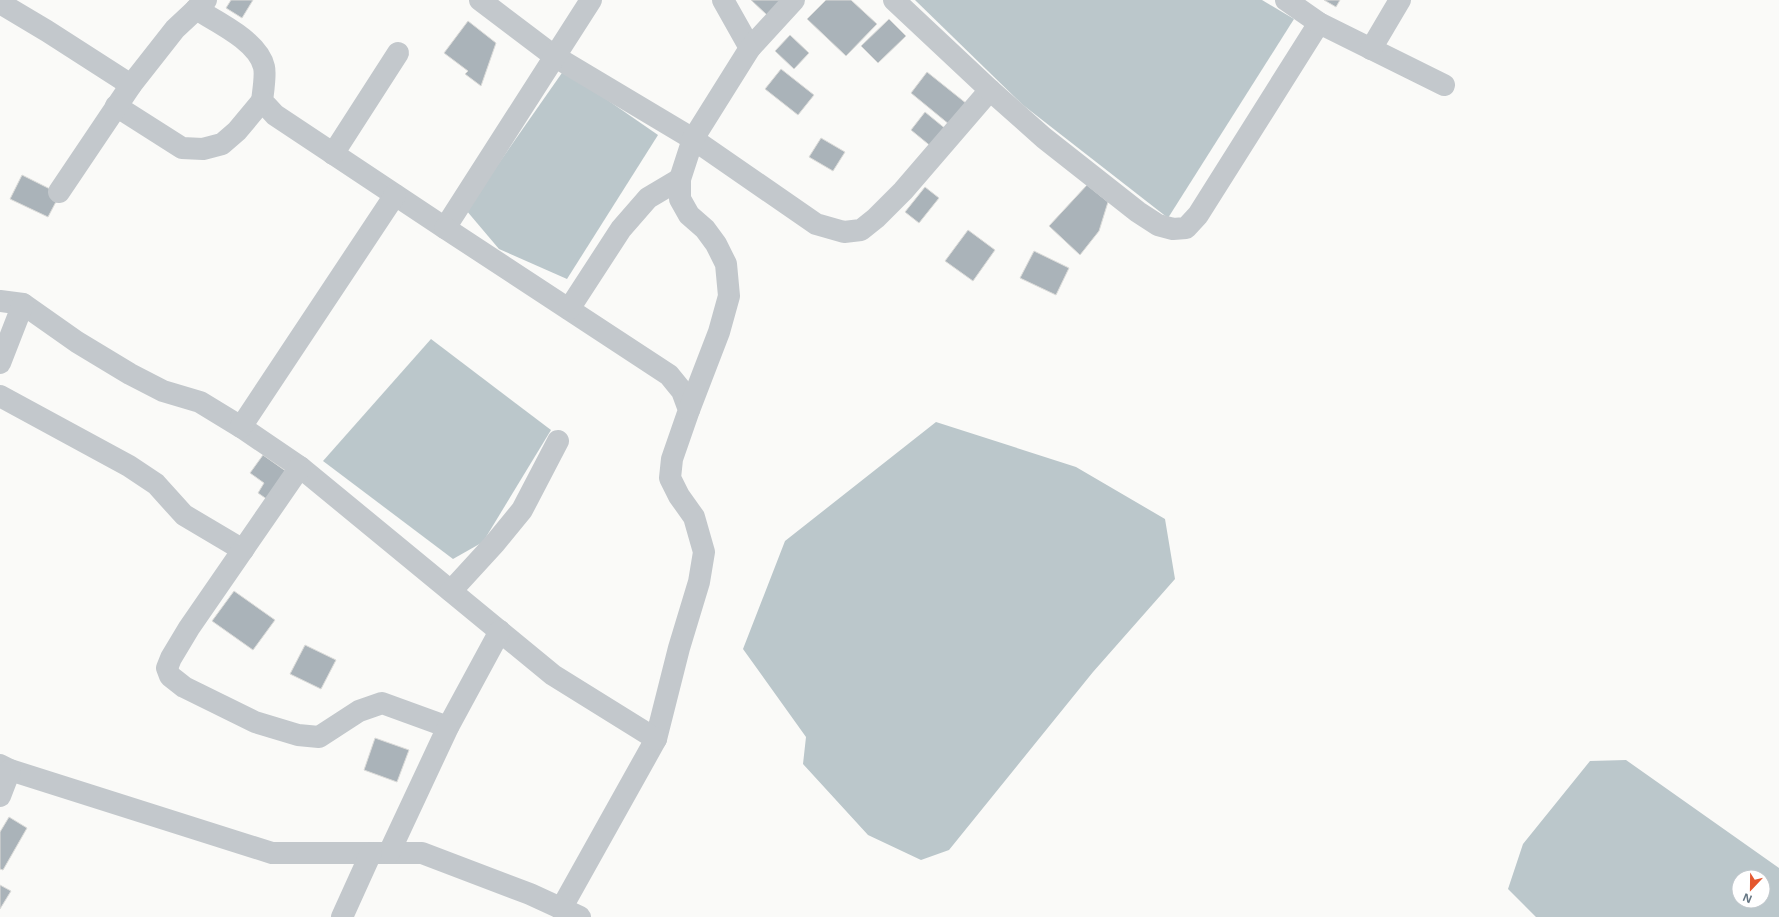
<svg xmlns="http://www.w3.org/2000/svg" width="1779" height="917" font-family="'Noto Sans',sans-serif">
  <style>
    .water { fill: #bbc7cb; fill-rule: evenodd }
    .building { fill: #aab3b9; stroke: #dcdcda }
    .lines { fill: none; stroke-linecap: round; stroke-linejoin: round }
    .minor { stroke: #c3c8cc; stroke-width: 22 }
  </style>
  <rect width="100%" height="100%" fill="#fafaf8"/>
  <!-- water -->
  <g class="water">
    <polygon points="915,0 1262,0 1294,19 1168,218 1023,105"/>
    <polygon points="564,70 658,135 567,279 499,249 466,210"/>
    <polygon points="431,339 551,430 483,542 453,559 323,461"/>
    <polygon points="936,422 1076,467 1165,519 1175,579 1093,672 949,850 921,860 868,835 803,764 806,737 743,649 785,541"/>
    <path d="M1626,760l153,108v49h-243l-28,-28 15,-45 67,-83zM1739,877h24v24h-24z"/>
  </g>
  <!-- building -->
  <g class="building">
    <polygon points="231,0 253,0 242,18 226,8"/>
    <polygon points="751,0 781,0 767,15"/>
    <polygon points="826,0 851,0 877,24 846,56 807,19"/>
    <polygon points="1324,0 1340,0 1336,7"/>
    <polygon points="889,19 906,36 878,63 861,46"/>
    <polygon points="468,21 496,43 481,86 465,74 468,71 444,53"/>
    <polygon points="790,35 809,53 794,69 775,51"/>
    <polygon points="781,69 814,95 798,115 765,89"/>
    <polygon points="927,72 967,104 950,125 911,93"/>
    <polygon points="925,112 947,130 933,148 911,130"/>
    <polygon points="821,138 845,152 833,171 809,157"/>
    <polygon points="22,175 60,194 48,217 10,199"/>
    <polygon points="1087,185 1108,202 1099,231 1080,255 1049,226"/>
    <polygon points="925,187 939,198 919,223 905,212"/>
    <polygon points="968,230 995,250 973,281 945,261"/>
    <polygon points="1034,251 1069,268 1056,295 1020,278"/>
    <polygon points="263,455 290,474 271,502 258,493 264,483 250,473"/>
    <polygon points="234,591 275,620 253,650 212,621"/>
    <polygon points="305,645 336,660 321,689 290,674"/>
    <polygon points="375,738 409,750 397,782 364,770"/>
    <polygon points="9,817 27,828 3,870 0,869 0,832"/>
    <polygon points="0,885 11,891 0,909"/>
  </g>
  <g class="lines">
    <!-- minor -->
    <g class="minor">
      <polyline points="480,0 554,56 693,139 816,224 844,232 861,230 876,218 903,191 990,90"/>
      <polyline points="723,0 750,48"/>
      <polyline points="894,0 990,90 1044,138 1138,212 1158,225 1173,229 1186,228 1198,215 1319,23"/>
      <polyline points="1286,0 1319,23 1444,85"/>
      <polyline points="0,3 47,31 131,85"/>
      <path d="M196,9c21,13 62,32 68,58 2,8 -1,25 -2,34l13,14 170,113 146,-228"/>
      <polyline points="1371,49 1400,0"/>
      <polyline points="116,106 182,148 203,149 222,144 237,131 262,101"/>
      <polyline points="333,154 398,53"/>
      <polyline points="59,192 131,85 175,29 206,0"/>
      <polyline points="445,228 669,375 682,391 689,410 672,459 670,478 679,496 694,517 704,552 699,582 679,648 656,739 561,909"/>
      <polyline points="0,301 23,304 77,342 130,374 163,391 200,402 241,427 300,467 553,675 656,739"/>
      <polyline points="569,309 621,229 648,198 680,179"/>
      <polyline points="0,363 23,304"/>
      <polyline points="0,396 129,466 156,484 184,515 243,550"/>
      <polyline points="689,410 719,332 729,296 726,264 716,244 705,229 689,215 680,199 680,179 693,139 750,48 794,0"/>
      <polyline points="241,427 395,195"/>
      <polyline points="300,467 189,628 171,658 167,668 170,676 184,687 255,722 298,735 319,737 359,711 382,703 448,727"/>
      <polyline points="451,591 495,543 522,510 558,441"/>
      <polyline points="0,765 10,770 272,853 422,853 530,894 580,917"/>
      <polyline points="0,796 10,770"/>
      <polyline points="389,853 448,727 500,631"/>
      <polyline points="342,917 371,853"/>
    </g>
  </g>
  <!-- north arrow -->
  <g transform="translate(1751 889) rotate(202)"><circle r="19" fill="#ffffff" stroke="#c1c8cd"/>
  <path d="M0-3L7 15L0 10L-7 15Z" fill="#e4572e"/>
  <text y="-6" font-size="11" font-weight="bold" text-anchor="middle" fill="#657683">N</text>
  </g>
</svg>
